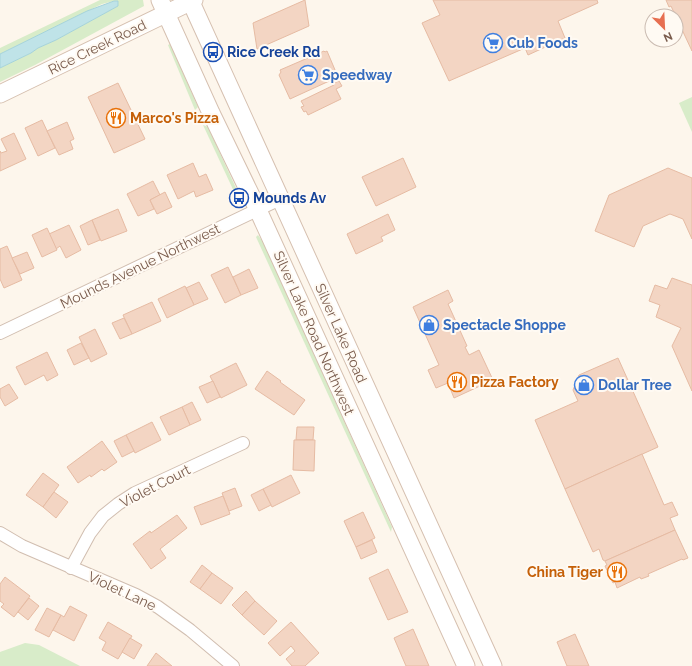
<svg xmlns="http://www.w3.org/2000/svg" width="692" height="666" font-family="Raleway,sans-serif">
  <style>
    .green { fill: #d8ecc9 }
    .water { fill: #bfe3e8; stroke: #a5d3da }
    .building { fill: #f3d5c3; stroke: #e6bba3 }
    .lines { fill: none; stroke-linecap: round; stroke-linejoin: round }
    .street-casing { stroke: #d1beb0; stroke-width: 14 }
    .secondary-casing { stroke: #d6c0b0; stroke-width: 19 }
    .street { stroke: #fff; stroke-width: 12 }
    .secondary { stroke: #fff; stroke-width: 17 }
    .labels { text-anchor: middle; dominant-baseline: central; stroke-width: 4; stroke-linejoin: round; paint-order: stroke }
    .shop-label { font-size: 14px; font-weight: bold; fill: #366cbe; stroke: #fffaf3; text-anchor: start }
    .street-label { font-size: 14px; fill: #7a5c4d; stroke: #fffaf3 }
    .transit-label { font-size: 14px; font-weight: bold; fill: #164399; stroke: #fffaf3; text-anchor: start }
    .food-label { font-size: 14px; font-weight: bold; fill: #c56008; stroke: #fffaf3; text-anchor: start }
  </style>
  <rect width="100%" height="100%" fill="#fdf6ec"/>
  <!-- green -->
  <g class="green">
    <polygon points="100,0 143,0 144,6 35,65 0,82 0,68 31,53 38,48 56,40 118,6 114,1 102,4 0,54 0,48"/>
    <polygon points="170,44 198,107 195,110 168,45"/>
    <polygon points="692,97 692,132 679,103"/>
    <polygon points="203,125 208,127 241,199 237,198"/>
    <polygon points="258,235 263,242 392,527 391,532 256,237"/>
    <polygon points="25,643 39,645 80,666 0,666 0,652"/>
  </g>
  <!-- water -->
  <polygon class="water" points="114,1 118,1 118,6 56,40 38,48 31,53 0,68 0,54 87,11"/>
  <!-- building -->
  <g class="building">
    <polygon points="305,0 309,26 257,49 253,23"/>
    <polygon points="433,0 597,0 598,3 558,21 565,38 528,55 525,48 449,81 422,23 440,15"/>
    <polygon points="666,0 692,0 692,51 671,6 669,7"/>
    <polygon points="324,51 325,52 327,51 338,77 290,99 279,75 281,72 280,70"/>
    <polygon points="339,81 342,86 336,89 341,99 308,115 306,111 304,112 301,107 304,106 301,101 334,85 334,83"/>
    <polygon points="118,83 145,139 114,153 88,97"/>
    <polygon points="42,120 55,148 38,156 25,128"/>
    <polygon points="67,122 74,139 70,141 73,149 59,155 47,131"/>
    <polygon points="14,133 26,159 0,171 0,151 1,153 7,151 1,139"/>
    <polygon points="403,158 416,187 376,206 362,177"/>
    <polygon points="193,163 199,177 206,174 213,190 196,197 194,191 178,199 167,175"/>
    <polygon points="668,168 692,178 692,239 683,219 670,214 643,226 634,247 595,231 609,195"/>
    <polygon points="153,181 160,195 150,200 154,209 138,216 127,194"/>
    <polygon points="165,192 172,207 157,214 150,200"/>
    <polygon points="118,209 127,231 101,241 92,220"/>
    <polygon points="388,214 395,230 381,237 383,241 356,254 347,234"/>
    <polygon points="92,220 100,240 88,245 80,226"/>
    <polygon points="69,225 81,250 66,258 60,246 56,249 49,234"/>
    <polygon points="47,228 57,250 42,257 32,235"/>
    <polygon points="7,246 22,280 4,288 0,279 0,249"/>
    <polygon points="27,252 34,268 20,274 12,258"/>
    <polygon points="228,267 241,295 225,303 211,275"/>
    <polygon points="249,269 258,288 241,295 233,277"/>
    <polygon points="672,278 692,285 692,391 672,346 681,328 656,317 660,305 649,301 655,285 667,289"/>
    <polygon points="199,282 208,299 194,305 186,288"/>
    <polygon points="185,286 194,305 167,318 158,299"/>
    <polygon points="448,290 453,301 448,304 467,346 465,347 469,355 479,350 493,380 454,398 448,383 436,388 428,370 439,365 413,307"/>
    <polygon points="152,302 161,321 132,334 123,315"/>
    <polygon points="124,318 132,334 120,339 112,323"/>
    <polygon points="95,329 107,354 91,362 79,337"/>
    <polygon points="81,343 89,358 74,365 67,350"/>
    <polygon points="47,352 58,375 47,381 44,375 25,385 16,367"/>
    <polygon points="618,358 658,447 565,489 535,420 578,401 573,390 579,375"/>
    <polygon points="236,363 247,385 221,398 210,376"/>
    <polygon points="267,371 281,381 280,382 305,400 294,415 255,389"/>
    <polygon points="213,381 220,397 207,403 199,387"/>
    <polygon points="9,384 18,398 5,406 0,397 0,389"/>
    <polygon points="192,402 201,420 190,425 182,407"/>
    <polygon points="182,407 190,425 169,435 160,417"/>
    <polygon points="152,422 161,440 135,453 126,435"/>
    <polygon points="297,427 314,427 313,440 296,440"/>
    <polygon points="126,435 134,451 122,457 114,441"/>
    <polygon points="294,440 315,440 314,471 293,470"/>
    <polygon points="102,441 117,462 104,471 102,469 91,477 90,475 78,483 67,467"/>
    <polygon points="642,454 664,505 672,502 678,515 670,518 675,530 605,561 603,560 599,549 593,552 565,489"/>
    <polygon points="43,473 59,485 43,507 26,495"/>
    <polygon points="291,475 300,493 272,507 263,489"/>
    <polygon points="235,488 242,506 229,511 222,493"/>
    <polygon points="263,489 271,505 259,511 251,495"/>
    <polygon points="54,492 68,502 56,518 43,507"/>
    <polygon points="223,496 230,514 201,525 194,507"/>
    <polygon points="363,512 375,538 356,547 344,521"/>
    <polygon points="177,515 187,528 160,549 166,558 151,569 133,544 150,531 151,533"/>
    <polygon points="675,530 688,558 683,560 682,559 648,574 649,576 641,579 640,577 617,588 615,582 613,583 605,566 607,565 605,561"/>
    <polygon points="372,540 377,552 361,559 356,547"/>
    <polygon points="202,565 212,573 200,589 190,582"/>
    <polygon points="388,569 408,612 388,620 369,578"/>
    <polygon points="212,573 233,588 221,604 200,589"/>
    <polygon points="5,577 30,596 14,617 1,607 4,604 0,601 0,584"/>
    <polygon points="246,591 255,601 242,615 232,605"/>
    <polygon points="29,598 39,606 28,620 18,612"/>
    <polygon points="255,601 277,621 264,635 242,615"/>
    <polygon points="70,606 87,615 74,641 53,630 61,615 64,617"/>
    <polygon points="47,608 61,615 49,637 35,630"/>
    <polygon points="108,622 132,636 118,659 102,650 106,642 99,638"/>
    <polygon points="291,622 319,653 305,666 292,666 286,659 295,651 291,646 280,656 268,643"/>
    <polygon points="413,629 429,666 406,666 394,638"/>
    <polygon points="575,634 589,666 567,666 557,642"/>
    <polygon points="130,638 142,645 134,659 122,652"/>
    <polygon points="156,653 172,666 147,666"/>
  </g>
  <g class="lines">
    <!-- street casing -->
    <g class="street-casing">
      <g id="street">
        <polyline points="0,333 280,199"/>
        <polyline points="0,533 22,546 136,595 158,607 190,630 233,666"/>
        <polyline points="71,568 90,533 103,516 118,504 135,493 243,443"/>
      </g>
    </g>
    <!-- secondary casing -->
    <g class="secondary-casing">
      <g id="secondary">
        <polyline points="160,0 211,113 258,210 466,666"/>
        <polyline points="190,0 493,666"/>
        <polyline points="0,94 194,0"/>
      </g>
    </g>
    <!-- street -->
    <use href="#street" class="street"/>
    <!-- secondary -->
    <use href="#secondary" class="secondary"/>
  </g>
  <!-- icons -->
  <defs>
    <g id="supermarket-ring" transform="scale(1)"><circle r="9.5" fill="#fffaf3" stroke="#3f7fe0" stroke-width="1.5"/><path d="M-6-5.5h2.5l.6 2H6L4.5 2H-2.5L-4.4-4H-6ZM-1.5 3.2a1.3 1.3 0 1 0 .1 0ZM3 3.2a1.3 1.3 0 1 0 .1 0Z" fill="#3f7fe0"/></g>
    <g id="bus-ring" transform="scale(1)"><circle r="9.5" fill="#fffaf3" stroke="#1a4fb4" stroke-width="1.5"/><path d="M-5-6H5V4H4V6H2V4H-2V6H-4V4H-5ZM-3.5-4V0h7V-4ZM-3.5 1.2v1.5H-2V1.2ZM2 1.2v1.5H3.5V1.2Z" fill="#1a4fb4"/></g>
    <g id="restaurant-ring" transform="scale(1)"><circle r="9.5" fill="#fffaf3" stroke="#e8710a" stroke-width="1.5"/><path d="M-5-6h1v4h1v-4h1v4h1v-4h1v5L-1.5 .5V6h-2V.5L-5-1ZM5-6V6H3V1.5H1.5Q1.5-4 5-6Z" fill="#e8710a"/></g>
    <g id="shop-ring" transform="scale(1)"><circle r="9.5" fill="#fffaf3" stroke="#3f7fe0" stroke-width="1.5"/><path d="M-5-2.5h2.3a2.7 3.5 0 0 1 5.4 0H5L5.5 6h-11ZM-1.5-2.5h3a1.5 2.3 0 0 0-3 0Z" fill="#3f7fe0"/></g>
  </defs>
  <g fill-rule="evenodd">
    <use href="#supermarket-ring" x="493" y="43"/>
    <use href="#bus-ring" x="213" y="52"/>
    <use href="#supermarket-ring" x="308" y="75"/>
    <use href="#restaurant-ring" x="116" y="118"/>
    <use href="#bus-ring" x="239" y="198"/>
    <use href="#shop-ring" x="429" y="325"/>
    <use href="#restaurant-ring" x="457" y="382"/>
    <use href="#shop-ring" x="584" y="385"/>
    <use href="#restaurant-ring" x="617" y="572"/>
  </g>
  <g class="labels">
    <!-- shop labels -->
    <g class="shop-label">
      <text x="507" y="43">Cub Foods</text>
      <text x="322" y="75">Speedway</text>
      <text x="443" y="325">Spectacle Shoppe</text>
      <text x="598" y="385">Dollar Tree</text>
    </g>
    <!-- street labels -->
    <g class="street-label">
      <text transform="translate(97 47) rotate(-26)">Rice Creek Road</text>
      <text transform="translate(140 266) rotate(-26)">Mounds Avenue Northwest</text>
      <text transform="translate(314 333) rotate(66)">Silver Lake Road Northwest</text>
      <text transform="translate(341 333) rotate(66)">Silver Lake Road</text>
      <text transform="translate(155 486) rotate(-27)">Violet Court</text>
      <text transform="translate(122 591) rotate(25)">Violet Lane</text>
    </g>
    <!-- transit labels -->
    <g class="transit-label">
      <text x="227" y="52">Rice Creek Rd</text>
      <text x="253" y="198">Mounds Av</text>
    </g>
    <!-- food labels -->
    <g class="food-label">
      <text x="130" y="118">Marco's Pizza</text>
      <text x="471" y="382">Pizza Factory</text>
      <text x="603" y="572" text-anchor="end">China Tiger</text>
    </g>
  </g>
  <!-- north arrow -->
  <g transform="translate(664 28) rotate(156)"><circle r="19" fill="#fffaf3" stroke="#cabbb1"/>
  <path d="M0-3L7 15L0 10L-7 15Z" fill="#e76f51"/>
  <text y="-6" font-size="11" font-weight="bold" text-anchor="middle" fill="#7a5c4d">N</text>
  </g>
</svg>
